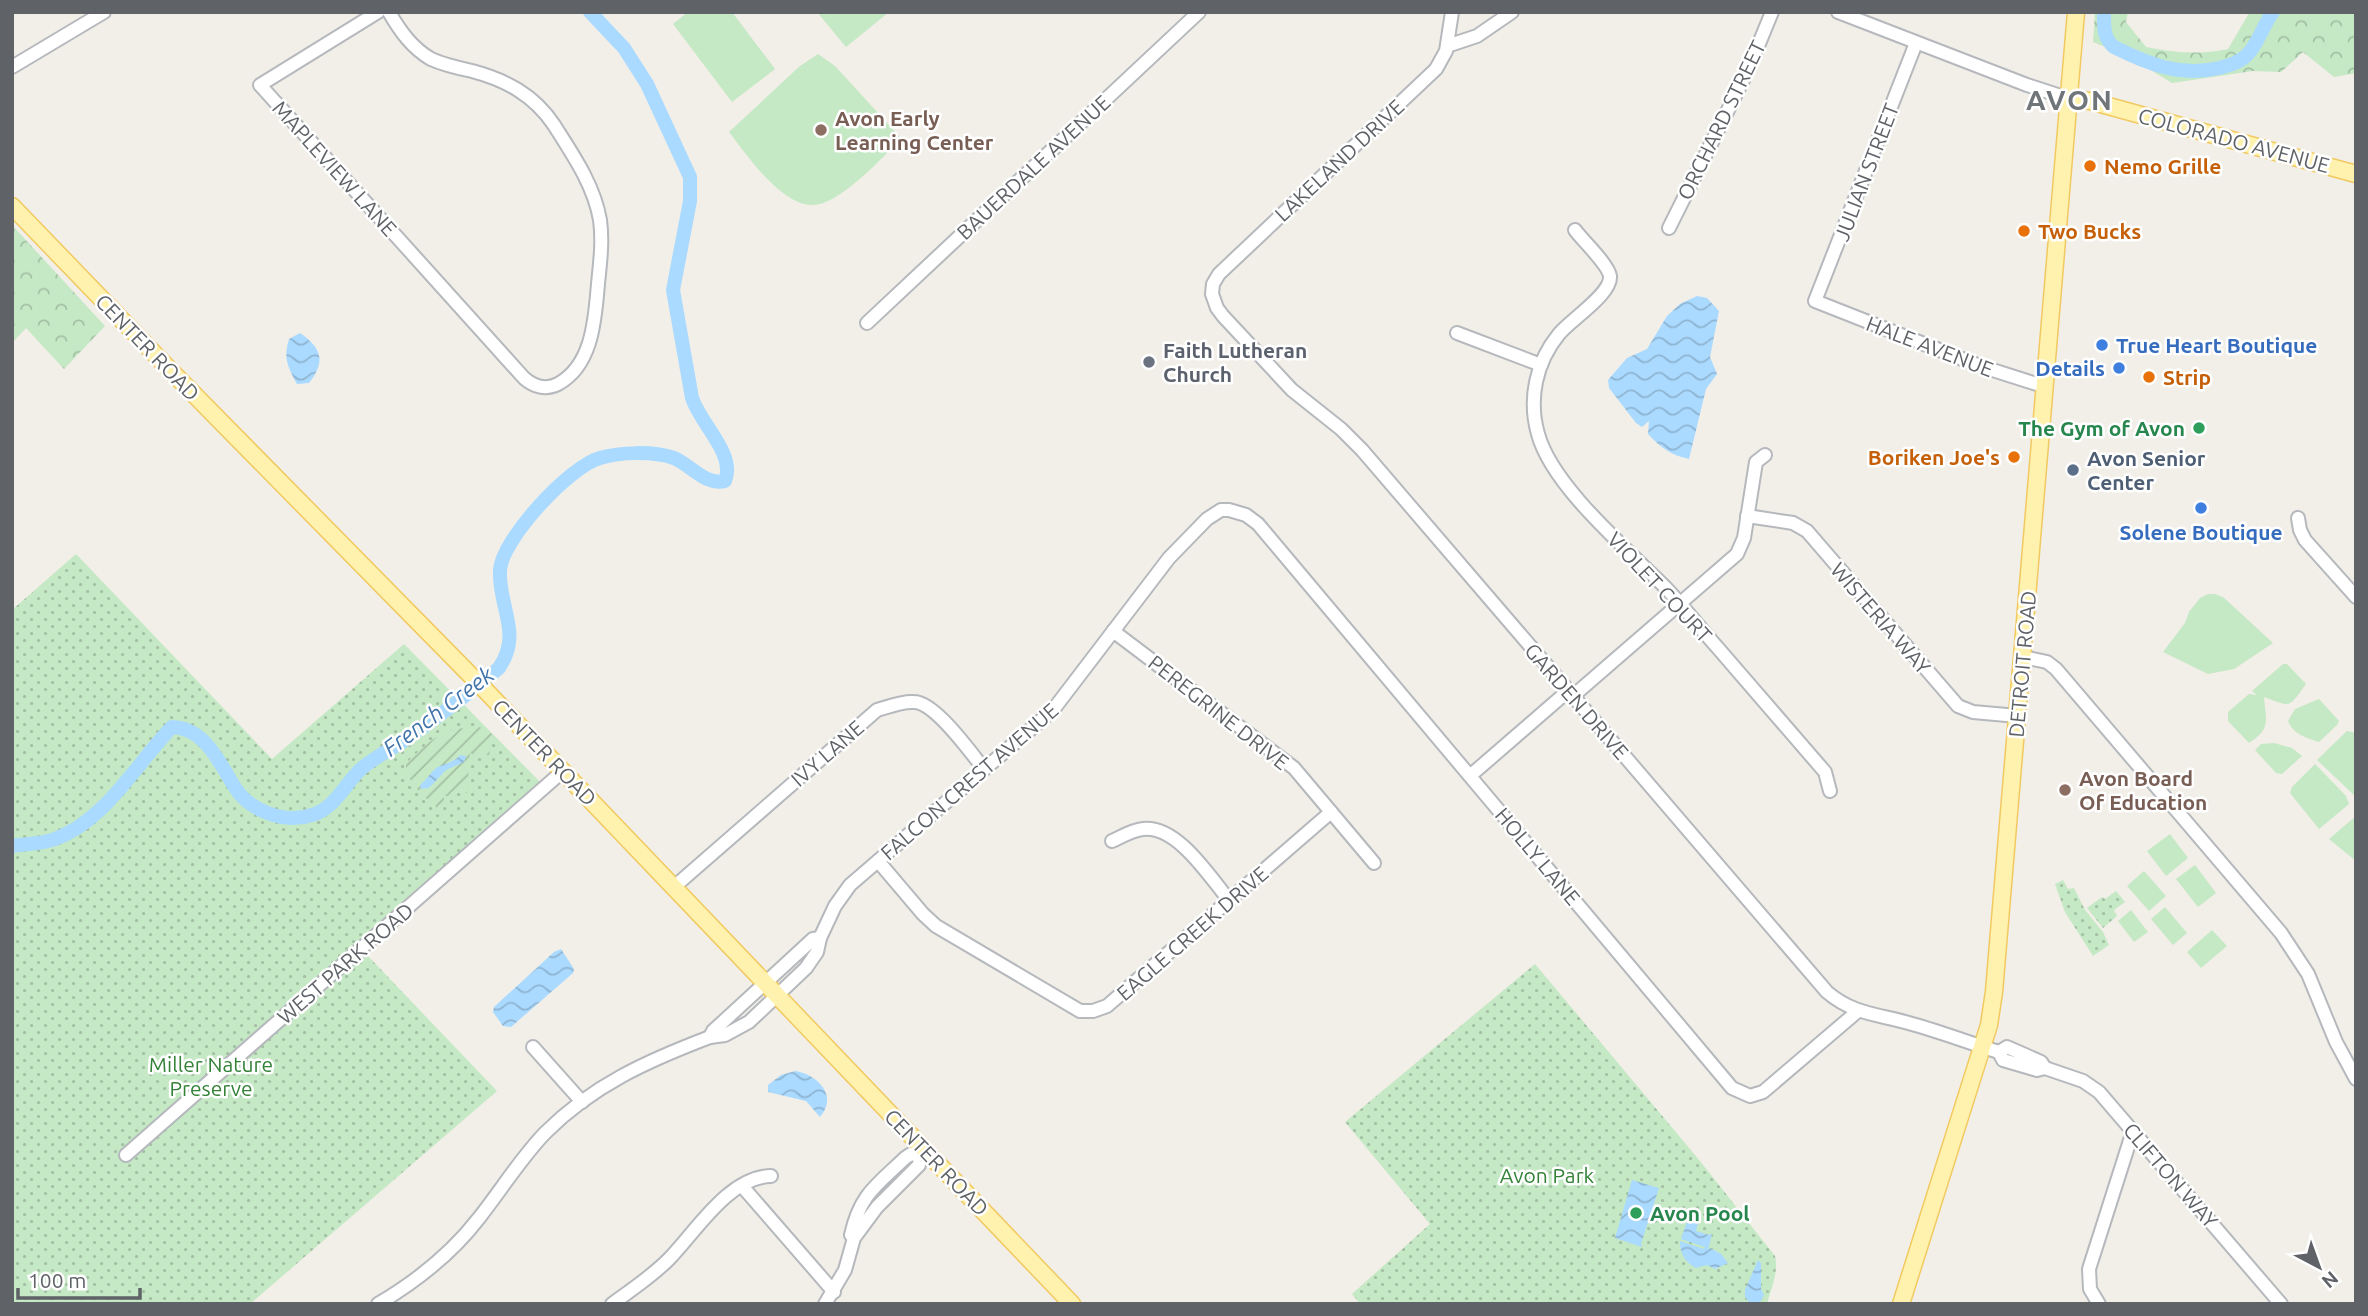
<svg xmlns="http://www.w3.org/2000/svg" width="2368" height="1316" font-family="Ubuntu,sans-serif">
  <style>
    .forest { fill: url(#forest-crowns) }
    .park { fill: url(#park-dots) }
    .garden { fill: url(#garden-furrows) }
    .pitch { fill: #c5e8c5 }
    .water { fill: url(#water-waves) }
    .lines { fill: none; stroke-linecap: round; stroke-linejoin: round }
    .river { stroke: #aadaff; stroke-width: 14 }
    .minor-casing { stroke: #b5b8bc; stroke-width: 16 }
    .major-casing { stroke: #f2c960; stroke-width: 19 }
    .minor { stroke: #fff; stroke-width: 12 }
    .major { stroke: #fff2af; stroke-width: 16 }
    .education-dot { fill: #8d6e63; stroke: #fff; stroke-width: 2.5 }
    .food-dot { fill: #e8710a; stroke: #fff; stroke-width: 2.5 }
    .shop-dot { fill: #3f7fe0; stroke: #fff; stroke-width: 2.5 }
    .worship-dot { fill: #6b7280; stroke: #fff; stroke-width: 2.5 }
    .leisure-dot { fill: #2e9e5b; stroke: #fff; stroke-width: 2.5 }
    .service-dot { fill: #5c6f8a; stroke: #fff; stroke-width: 2.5 }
    .labels { text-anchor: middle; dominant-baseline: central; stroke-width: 5; stroke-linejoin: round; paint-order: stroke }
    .education-label { font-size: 21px; font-weight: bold; fill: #785e54; stroke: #fff; text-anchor: start }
    .street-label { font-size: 21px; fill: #5f6368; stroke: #fff }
    .food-label { font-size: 21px; font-weight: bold; fill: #c56008; stroke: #fff; text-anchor: start }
    .shop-label { font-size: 21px; font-weight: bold; fill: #366cbe; stroke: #fff; text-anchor: start }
    .worship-label { font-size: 21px; font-weight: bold; fill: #5b616d; stroke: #fff; text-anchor: start }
    .leisure-label { font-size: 21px; font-weight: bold; fill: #27864d; stroke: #fff; text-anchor: end }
    .service-label { font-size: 21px; font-weight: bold; fill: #4e5e75; stroke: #fff; text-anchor: start }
    .park-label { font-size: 21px; fill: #348238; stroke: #fff }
    .water-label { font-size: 23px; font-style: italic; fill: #4174aa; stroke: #fff }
    .district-label { font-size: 28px; font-weight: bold; letter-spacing: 2px; fill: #70757a; stroke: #fff }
  </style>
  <defs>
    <pattern id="forest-crowns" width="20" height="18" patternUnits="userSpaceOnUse" patternTransform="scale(1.75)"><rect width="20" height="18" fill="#c5e8c5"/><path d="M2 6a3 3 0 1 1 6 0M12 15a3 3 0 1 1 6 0" fill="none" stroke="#a3c0a4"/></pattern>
    <pattern id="park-dots" width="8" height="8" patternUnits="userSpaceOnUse" patternTransform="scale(1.75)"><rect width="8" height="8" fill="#c5e8c5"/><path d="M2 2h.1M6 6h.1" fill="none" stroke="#a3c0a4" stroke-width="1.8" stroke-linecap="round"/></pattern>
    <pattern id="garden-furrows" width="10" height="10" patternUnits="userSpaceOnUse" patternTransform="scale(1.75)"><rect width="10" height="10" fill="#c5e8c5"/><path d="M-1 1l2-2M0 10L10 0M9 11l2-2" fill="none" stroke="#a3c0a4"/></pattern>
    <pattern id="water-waves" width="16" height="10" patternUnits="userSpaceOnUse" patternTransform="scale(1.75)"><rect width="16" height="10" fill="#aadaff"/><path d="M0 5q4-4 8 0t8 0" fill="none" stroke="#8eb4d2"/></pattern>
  </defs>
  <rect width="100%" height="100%" fill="#f1efe8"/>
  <!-- forest -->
  <g class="forest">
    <path d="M2095,12h33l-2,10 20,25c28,6 53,8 82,2l20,-34 -2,-3h110v61l-22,4 -31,-25 -22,20 -28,-1 -81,12 -44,-27 -35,-14z"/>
    <polygon points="12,225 105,326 64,369 26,328 12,343"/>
  </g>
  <!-- park -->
  <g class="park">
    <polygon points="76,554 272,759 404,644 546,788 366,954 497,1091 250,1304 12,1304 12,610"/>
    <polygon points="2063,880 2068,889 2074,888 2085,910 2103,932 2109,945 2093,956 2065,912 2055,884"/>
    <polygon points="2116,891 2125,902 2114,910 2117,916 2103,928 2087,908 2102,897 2105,899"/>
    <path d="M1535,964l165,197 75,95c4,16 -4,32 -8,48h-407l-8,-10 78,-70 -85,-102z"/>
  </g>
  <!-- garden -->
  <path class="garden" d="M480,727l12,7v10l-3,11 -19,-2 -3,40 -16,-1v4h-7l-1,20 -7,-2v-8l-8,-2v-4c-9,-9 -23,-22 -22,-36 10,-12 31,-30 46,-34 10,-3 19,-1 28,-3z"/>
  <!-- pitch -->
  <g class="pitch">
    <polygon points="688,12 732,12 775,69 732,102 673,24"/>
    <polygon points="817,12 889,12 846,47"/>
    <path d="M818,54l17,12 66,72c-17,19 -63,68 -89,67 -31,0 -66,-51 -83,-73l71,-66z"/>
    <polygon points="2208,594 2215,594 2223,597 2273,643 2234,669 2208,674 2163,652 2185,623 2189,612 2200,598"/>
    <path d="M2283,664h4l19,20c-18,25 -15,23 -42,13 2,24 7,32 -15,46l-21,-22v-9l21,-18 8,1 -5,-4z"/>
    <path d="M2319,699l20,22 -2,4 -18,17c-13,-4 -26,-8 -31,-21l7,-12z"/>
    <polygon points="2347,731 2356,733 2355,796 2317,760"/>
    <polygon points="2274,743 2292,748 2302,756 2282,774 2276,773 2255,750 2261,744"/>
    <polygon points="2315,764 2346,796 2349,804 2319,829 2290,793 2292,787"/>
    <polygon points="2356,816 2356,861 2329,839"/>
    <polygon points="2170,834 2188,858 2166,876 2147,851"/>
    <polygon points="2195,865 2216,893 2198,907 2176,879"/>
    <polygon points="2144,871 2166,896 2149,911 2127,886"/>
    <polygon points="2165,907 2187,933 2173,945 2151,919"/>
    <polygon points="2131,910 2148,932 2134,942 2118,921"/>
    <polygon points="2212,930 2227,946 2201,968 2187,952"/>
  </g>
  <!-- water -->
  <g class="water">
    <path d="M1697,296l10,2 12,13 -9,46 7,17 -11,15 -17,70c-18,-4 -28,-11 -41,-25l1,-13 -7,6 -6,-4 -27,-35 -1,-8 19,-22 20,-9 20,-33 13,-12z"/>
    <path d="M300,333c22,15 26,29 9,50l-12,1c-9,-17 -14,-26 -8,-45z"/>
    <path d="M460,755l6,1 -2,6 -18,8 -17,18 -8,1 -1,-4c7,-5 11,-14 18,-18 9,-4 16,-5 22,-12z"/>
    <polygon points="561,949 574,969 573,973 511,1027 503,1026 493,1012 494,1007 554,952"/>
    <path d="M795,1071c22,3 44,25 25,46l-14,-16 -38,-9v-7l13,-10z"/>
    <polygon points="1632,1180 1659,1188 1641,1244 1642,1247 1615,1238"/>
    <path d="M1689,1216l10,3 -3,12 13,4 3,-1 -4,16 2,-2 11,6 7,9 -13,6 -8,-4 -11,3c-11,-6 -16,-14 -16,-27l24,8 1,-2 -24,-8z"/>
    <polygon points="1758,1260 1761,1263 1761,1289 1764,1295 1759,1304 1751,1304 1745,1297 1745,1290"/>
  </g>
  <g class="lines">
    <!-- river -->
    <g class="river">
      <path d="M2104,12c0,14 -1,26 10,35 34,17 66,30 105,21 11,-3 20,-5 29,-14 11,-12 15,-29 25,-42"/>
      <path d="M12,846c14,-2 30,-2 43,-7 51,-19 81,-75 117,-112 33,1 47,35 62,59 15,25 50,38 78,29 23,-6 33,-32 50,-47 13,-11 30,-19 44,-29 32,-22 64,-46 93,-71 24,-35 -1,-61 1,-98 2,-31 70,-104 100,-112 20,-6 53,-7 74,0 17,7 31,28 51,23 11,-27 -24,-56 -33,-83l-19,-108 17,-89v-24l-43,-93 -23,-36 -34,-36"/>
    </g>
    <!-- minor casing -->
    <g class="minor-casing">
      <g id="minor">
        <path d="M378,12l-118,73 264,293c10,9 22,12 34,6 35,-19 37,-66 40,-100 2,-21 5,-42 2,-64 -6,-35 -27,-65 -46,-95 -20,-30 -48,-45 -82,-54 -14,-3 -28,-6 -41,-12 -19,-11 -31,-28 -42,-47"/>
        <path d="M1452,12l-6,39 -10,18 -217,205 -6,10 -1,10 5,14 6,8 69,74 49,39 21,21 465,542c27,23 52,22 85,32 29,8 58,19 87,28"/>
        <polyline points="1838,12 2027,85 2070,99"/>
        <polyline points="1916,43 1815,301 1980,366 2046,387"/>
        <polyline points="1447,46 1477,36 1512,12"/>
        <polyline points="12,67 104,12"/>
        <polyline points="1669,228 1749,68 1772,12"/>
        <path d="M1575,230c8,11 33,34 35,46 2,18 -40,44 -51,58 -23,28 -31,65 -21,100 14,52 89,115 127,153 18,19 35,41 52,60 36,42 72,83 108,125l5,19"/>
        <polyline points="867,323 1199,12"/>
        <polyline points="1457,333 1541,365"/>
        <polyline points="1747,516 1793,523 1807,531 1958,706 1973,712 2018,716"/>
        <polyline points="2298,518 2300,530 2305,540 2356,597"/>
        <polyline points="1113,631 1294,768 1374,863"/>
        <polyline points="2023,657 2047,662 2056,669 2281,933 2308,974 2336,1042 2356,1079"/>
        <polyline points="1573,696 1737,554 1744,538 1756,462 1765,455"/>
        <polyline points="1471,775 1568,691"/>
        <path d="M1112,841c9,-4 20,-11 31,-12 34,-4 66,47 86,71"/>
        <polyline points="878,861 923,914 936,926 1080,1011 1093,1011 1107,1006 1331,812"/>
        <path d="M674,887l203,-177c11,-3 25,-9 37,-8 21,0 57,51 70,67"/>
        <polyline points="820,938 835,906 850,885 1053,710 1169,558 1207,519 1221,510 1229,510 1246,515 1258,524 1732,1088 1750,1096 1763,1092 1858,1011"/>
        <polygon points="820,938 817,952 806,968 749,1022 725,1035 710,1037 713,1031 813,939"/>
        <polyline points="533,1047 582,1102"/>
        <polyline points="2045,1068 2037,1070 2003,1060 1999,1052 2007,1047 2041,1062 2045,1068 2083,1081 2099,1092 2281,1304"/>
        <polyline points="126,1155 563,771"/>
        <polyline points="742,1186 834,1292"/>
        <path d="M378,1304c39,-23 74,-51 101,-86 23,-29 41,-59 66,-85 48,-48 102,-72 165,-96"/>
        <path d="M612,1304c19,-14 39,-27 56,-44 27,-27 60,-83 103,-84"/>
        <path d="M825,1304l20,-34 9,-32 -3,-3c9,-41 26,-50 54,-77l6,-4 9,2 -1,9 -42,42 -23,31"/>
        <polyline points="2099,1304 2090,1289 2089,1269 2133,1131"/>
      </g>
    </g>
    <!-- major casing -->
    <g class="major-casing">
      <g id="major">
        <polyline points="2070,99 2090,101 2356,174"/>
        <polyline points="12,206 170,370 487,692 1072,1304"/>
        <polyline points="1901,1304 1989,1025 1994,992 2076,12"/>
      </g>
    </g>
    <!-- minor -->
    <use href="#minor" class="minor"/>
    <!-- major -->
    <use href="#major" class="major"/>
  </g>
  <!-- markers -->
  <g class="education-dot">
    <circle cx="821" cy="130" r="7"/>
    <circle cx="2065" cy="790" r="7"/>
  </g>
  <g class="food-dot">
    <circle cx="2090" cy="166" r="7"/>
    <circle cx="2024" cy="231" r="7"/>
    <circle cx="2149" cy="377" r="7"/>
    <circle cx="2014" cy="457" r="7"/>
  </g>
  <g class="shop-dot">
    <circle cx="2102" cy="345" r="7"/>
    <circle cx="2119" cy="368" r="7"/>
    <circle cx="2201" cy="508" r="7"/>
  </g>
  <circle class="worship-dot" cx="1149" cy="362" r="7"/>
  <g class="leisure-dot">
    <circle cx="2199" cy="428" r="7"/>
    <circle cx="1636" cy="1213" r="7"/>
  </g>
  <circle class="service-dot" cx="2073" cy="470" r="7"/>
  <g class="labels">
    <!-- education labels -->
    <g class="education-label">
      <text x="835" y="118">Avon Early<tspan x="835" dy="24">Learning Center</tspan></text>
      <text x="2079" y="778">Avon Board<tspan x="2079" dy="24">Of Education</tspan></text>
    </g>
    <!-- street labels -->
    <g class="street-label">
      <text transform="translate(1721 120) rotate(-64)">ORCHARD STREET</text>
      <text transform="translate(2234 140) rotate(15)">COLORADO AVENUE</text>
      <text transform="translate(1339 160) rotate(-43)">LAKELAND DRIVE</text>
      <text transform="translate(1033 167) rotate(-43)">BAUERDALE AVENUE</text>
      <text transform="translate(335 168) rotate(48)">MAPLEVIEW LANE</text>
      <text transform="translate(1866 172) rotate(-69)">JULIAN STREET</text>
      <text transform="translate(1930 346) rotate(21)">HALE AVENUE</text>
      <text transform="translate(148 347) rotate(46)">CENTER ROAD</text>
      <text transform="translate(1660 587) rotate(47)">VIOLET COURT</text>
      <text transform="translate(1881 618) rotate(49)">WISTERIA WAY</text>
      <text transform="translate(2022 664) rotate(-85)">DETROIT ROAD</text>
      <text transform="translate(1577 701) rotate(49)">GARDEN DRIVE</text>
      <text transform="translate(1219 712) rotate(38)">PEREGRINE DRIVE</text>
      <text transform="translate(545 752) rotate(46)">CENTER ROAD</text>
      <text transform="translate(827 753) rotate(-41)">IVY LANE</text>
      <text transform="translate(969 781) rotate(-41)">FALCON CREST AVENUE</text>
      <text transform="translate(1538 856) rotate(50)">HOLLY LANE</text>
      <text transform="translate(1192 933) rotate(-41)">EAGLE CREEK DRIVE</text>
      <text transform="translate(345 963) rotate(-41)">WEST PARK ROAD</text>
      <text transform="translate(937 1162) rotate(46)">CENTER ROAD</text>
      <text transform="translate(2171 1175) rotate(49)">CLIFTON WAY</text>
    </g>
    <!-- food labels -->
    <g class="food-label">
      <text x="2104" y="166">Nemo Grille</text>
      <text x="2038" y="231">Two Bucks</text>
      <text x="2163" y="377">Strip</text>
      <text x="2000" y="457" text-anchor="end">Boriken Joe's</text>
    </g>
    <!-- shop labels -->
    <g class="shop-label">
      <text x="2116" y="345">True Heart Boutique</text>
      <text x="2105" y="368" text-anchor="end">Details</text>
      <text x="2201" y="532" text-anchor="middle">Solene Boutique</text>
    </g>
    <!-- worship labels -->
    <g class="worship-label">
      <text x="1163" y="350">Faith Lutheran<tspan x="1163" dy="24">Church</tspan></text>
    </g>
    <!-- leisure labels -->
    <g class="leisure-label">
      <text x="2185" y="428">The Gym of Avon</text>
      <text x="1650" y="1213" text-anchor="start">Avon Pool</text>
    </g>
    <!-- service labels -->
    <g class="service-label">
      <text x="2087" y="458">Avon Senior<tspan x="2087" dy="24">Center</tspan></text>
    </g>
    <!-- park labels -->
    <g class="park-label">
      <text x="211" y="1064">Miller Nature<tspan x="211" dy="24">Preserve</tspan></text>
      <text x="1547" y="1175">Avon Park</text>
    </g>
    <!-- water labels -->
    <g class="water-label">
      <text transform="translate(438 711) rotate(-37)">French Creek</text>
    </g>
    <!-- district labels -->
    <g class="district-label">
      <text x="2070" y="99">AVON</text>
    </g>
  </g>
  <!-- border -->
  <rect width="2368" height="1316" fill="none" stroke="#5f6368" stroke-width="28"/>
  <!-- north arrow -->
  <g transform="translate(2319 1267) rotate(139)" stroke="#ffffff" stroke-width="5" paint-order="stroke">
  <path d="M0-5L12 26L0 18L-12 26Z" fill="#5f6368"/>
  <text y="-10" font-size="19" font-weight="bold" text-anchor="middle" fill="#5f6368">N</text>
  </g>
  <!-- scale -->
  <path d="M18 1288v10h122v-10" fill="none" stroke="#5f6368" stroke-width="3.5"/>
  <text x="28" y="1288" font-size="21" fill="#5f6368" stroke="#ffffff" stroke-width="5" paint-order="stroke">100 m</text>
</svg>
